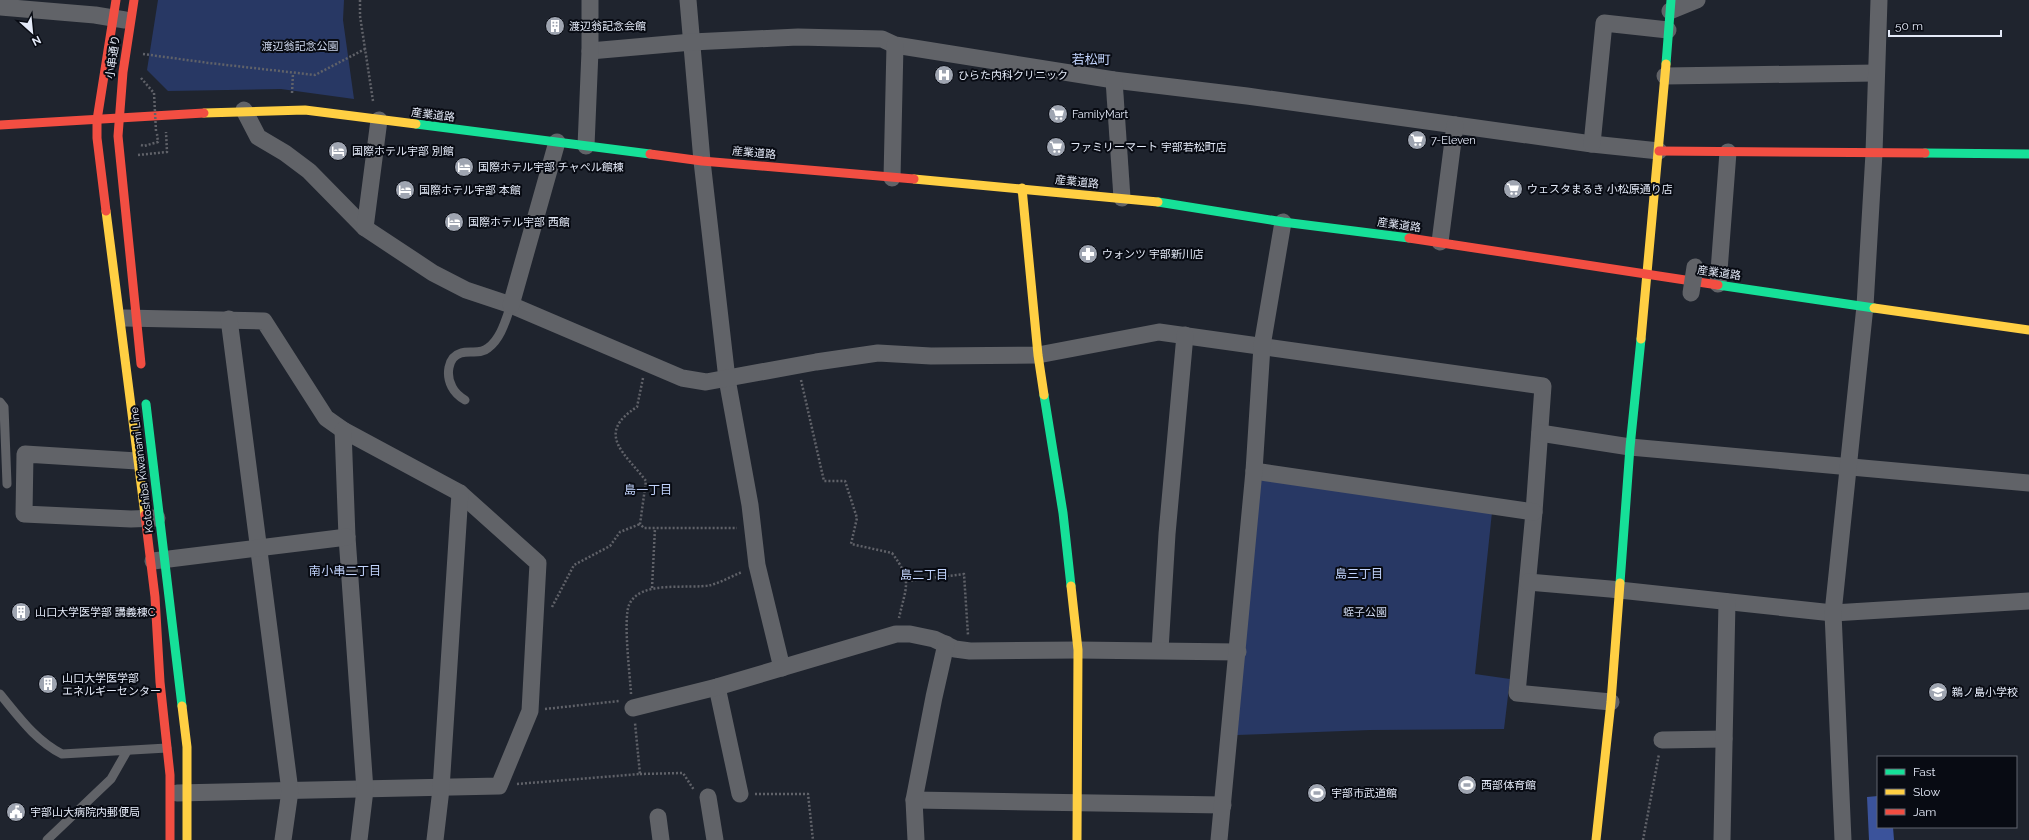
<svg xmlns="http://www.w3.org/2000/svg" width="2029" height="840" font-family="Raleway,'Noto Sans JP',sans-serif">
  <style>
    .green { fill: #283864 }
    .water { fill: #3b539b }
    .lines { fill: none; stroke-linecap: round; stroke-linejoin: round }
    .path { stroke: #606269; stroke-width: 2.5; stroke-dasharray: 2 2; stroke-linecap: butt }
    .lane { stroke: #616368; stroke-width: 9 }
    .street { stroke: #616368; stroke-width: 17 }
    .fast { stroke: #16e098; stroke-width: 9 }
    .slow { stroke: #ffcf43; stroke-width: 9 }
    .jam { stroke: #f24e42; stroke-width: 9 }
    .path-bridge { stroke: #606269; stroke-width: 2.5; stroke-dasharray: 2 2; stroke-linecap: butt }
    .street-bridge { stroke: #616368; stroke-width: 17 }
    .labels { text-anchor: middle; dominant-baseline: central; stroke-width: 4; stroke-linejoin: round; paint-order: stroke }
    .poi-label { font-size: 11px; fill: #e4eaf8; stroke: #080b13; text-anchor: start }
    .park-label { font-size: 11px; fill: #ced7ed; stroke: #080b13 }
    .street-label { font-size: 11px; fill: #e4eaf8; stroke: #080b13 }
    .neighbourhood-label { font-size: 12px; fill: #c3d5fe; stroke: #080b13 }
    .quarter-label { font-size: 13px; fill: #c3d5fe; stroke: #080b13 }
  </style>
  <rect width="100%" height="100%" fill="#1f242e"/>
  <!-- green -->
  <g class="green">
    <polygon points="158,0 344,0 343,20 354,99 281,89 168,91 147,70"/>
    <polygon points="1266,479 1492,512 1475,674 1510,679 1504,729 1370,730 1237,735 1259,482"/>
  </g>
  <!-- water -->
  <polygon class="water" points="1878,796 1878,827 1893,827 1894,840 1869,840 1867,797"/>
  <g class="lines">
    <!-- path -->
    <g class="path">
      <polyline points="360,0 360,16 373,101"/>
      <polyline points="143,54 209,63 315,75 365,49"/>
      <polyline points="141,78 154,93"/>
      <polyline points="292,93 293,73"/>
      <polyline points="141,145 144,146 158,142 157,134"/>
      <polyline points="138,155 167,152 166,132"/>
      <path d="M643,378l-6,29c-43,27 -11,47 9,74l-6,43 4,4h93"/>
      <path d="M801,380l23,101h21l12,37 -6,26 41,9c21,28 14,33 7,65"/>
      <polyline points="907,581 964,574 968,635"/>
      <polyline points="652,588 655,528"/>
      <polyline points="552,607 574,565 610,546 620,532 640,524"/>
      <path d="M631,694c-1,-19 -8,-74 -2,-89 11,-26 60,-15 82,-20 11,-3 21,-9 31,-13"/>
      <polyline points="545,709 619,701"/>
      <polyline points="640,774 683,773 694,790"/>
      <polyline points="517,784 640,774 635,723"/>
      <polyline points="755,794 808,794 813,840"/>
      <polyline points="1643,840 1659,754"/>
    </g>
    <!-- lane -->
    <g class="lane">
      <path d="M465,400c-5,-3 -10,-7 -13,-13 -6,-11 -5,-30 9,-34 9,-3 19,2 27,-5 13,-9 18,-29 23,-43"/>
      <polyline points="0,402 4,407 7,484"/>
      <path d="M0,694c19,23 35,46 62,60l105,-6"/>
      <polyline points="47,840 111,779 127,751"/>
    </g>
    <!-- street -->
    <g class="street">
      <polyline points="688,0 702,161 727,379 750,505 757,565 782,668"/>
      <polyline points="0,7 95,15 125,20"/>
      <polyline points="1670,11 1697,0"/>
      <polyline points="590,51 692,42 798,37 882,39 895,45 1114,80 1247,96 1592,144 1659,151"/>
      <polyline points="1665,76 1876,73"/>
      <polyline points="1114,80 1122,198"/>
      <polyline points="244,110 258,137 285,153 309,171 365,228 433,273 466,290 511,305 682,378 706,382 816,362 878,353 931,356 1038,355 1159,332 1543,386 1534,512 1517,693 1611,702"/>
      <polyline points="1592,144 1604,23 1668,30"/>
      <polyline points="586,146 590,51 590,0"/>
      <polyline points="892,178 895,45"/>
      <polyline points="365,228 379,120"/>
      <polyline points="1440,242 1455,125"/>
      <polyline points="1718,284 1728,152"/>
      <polyline points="511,305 557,142"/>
      <polyline points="124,318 264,321 326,418 343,430 460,493 538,563 530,711 499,786 177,793"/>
      <polyline points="229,319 290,791 283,840"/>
      <polyline points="343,430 347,537 365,790 359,840"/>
      <polyline points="1540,433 1630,447 2029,483"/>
      <polyline points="137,461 25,454 24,514 131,519 157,518"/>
      <polyline points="1254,471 1534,512"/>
      <polyline points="153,561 347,537"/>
      <polyline points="1528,582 1610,589 1833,613 2029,601"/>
      <polyline points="1160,650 1167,534 1185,335"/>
      <polyline points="717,687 740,794"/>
      <polyline points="633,708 717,687 896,634 910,634 934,639 955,649 970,651 1078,650 1238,652"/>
      <polyline points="1662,740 1724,739"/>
      <polyline points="708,797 715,840"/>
      <polyline points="914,800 1223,805"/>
      <polyline points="658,817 661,840"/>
      <polyline points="435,840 441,789 460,493"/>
      <polyline points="916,840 914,800 934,697 946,644"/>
      <polyline points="1219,840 1254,471 1262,346 1283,222"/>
      <polyline points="1722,840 1727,602"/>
      <polyline points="1843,840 1833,613 1865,306 1874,153 1879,0"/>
    </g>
    <!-- fast -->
    <g class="fast">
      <polyline points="1666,64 1671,0"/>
      <polyline points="416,124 650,154"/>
      <polyline points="1925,153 2029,154"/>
      <polyline points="1158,202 1283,222 1409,238"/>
      <polyline points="1718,285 1874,308"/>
      <polyline points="1044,395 1063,513 1071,586"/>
      <polyline points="146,404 182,706"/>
      <polyline points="1620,583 1630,447 1641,339"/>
    </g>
    <!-- slow -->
    <g class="slow">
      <polyline points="204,113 305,110 416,124"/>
      <polyline points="914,179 1158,202"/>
      <polyline points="1022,188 1038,355 1044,395"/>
      <polyline points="106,211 145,515"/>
      <polyline points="1874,308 2029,330"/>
      <polyline points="1641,339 1666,64"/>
      <polyline points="1071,586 1078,650 1077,840"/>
      <polyline points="182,706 187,747 187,840"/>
      <polyline points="1596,840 1611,702 1620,583"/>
    </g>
    <!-- jam -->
    <g class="jam">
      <polyline points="134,0 123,72 118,136 141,364"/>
      <polyline points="0,125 204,113"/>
      <polyline points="1659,151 1925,153"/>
      <polyline points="650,154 702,161 914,179"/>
      <polyline points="106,211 97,138 97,120 116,0"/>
      <polyline points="1409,238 1718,285"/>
      <polyline points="145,515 155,597 160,682 170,775 170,840"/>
    </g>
    <!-- path-bridge -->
    <polyline class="path-bridge" points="154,93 156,131"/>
    <!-- street-bridge -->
    <polyline class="street-bridge" points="1691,293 1695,267"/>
  </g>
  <!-- icons -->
  <defs>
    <g id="building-disc" transform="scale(1)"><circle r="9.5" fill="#9fa5b1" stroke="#080b13"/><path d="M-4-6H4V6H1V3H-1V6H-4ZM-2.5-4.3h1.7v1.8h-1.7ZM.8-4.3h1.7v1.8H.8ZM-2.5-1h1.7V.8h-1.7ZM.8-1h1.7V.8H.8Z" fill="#fff"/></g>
    <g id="hospital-disc" transform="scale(1)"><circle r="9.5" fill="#9fa5b1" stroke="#080b13"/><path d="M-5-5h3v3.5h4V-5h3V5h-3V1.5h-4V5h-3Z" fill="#fff"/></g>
    <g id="supermarket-disc" transform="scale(1)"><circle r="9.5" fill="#9fa5b1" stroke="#080b13"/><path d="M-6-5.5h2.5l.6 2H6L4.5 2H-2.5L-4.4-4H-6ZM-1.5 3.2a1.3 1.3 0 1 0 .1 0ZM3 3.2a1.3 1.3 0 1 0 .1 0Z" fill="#fff"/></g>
    <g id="hotel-disc" transform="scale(1)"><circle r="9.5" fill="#9fa5b1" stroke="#080b13"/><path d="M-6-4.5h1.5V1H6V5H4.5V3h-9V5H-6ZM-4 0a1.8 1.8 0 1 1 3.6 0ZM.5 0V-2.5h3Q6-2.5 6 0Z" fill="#fff"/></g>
    <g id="pharmacy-disc" transform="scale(1)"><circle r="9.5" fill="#9fa5b1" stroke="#080b13"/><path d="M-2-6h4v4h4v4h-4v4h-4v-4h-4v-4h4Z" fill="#fff"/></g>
    <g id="school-disc" transform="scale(1)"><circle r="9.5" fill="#9fa5b1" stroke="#080b13"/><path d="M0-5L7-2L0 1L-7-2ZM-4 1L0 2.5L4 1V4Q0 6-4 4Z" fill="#fff"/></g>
    <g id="stadium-disc" transform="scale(1)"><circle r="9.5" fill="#9fa5b1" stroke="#080b13"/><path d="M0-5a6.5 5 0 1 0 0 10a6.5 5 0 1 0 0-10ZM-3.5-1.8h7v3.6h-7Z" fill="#fff"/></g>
    <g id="civic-disc" transform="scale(1)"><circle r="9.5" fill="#9fa5b1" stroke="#080b13"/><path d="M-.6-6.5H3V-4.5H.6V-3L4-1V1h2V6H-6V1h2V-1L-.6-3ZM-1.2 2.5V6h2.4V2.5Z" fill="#fff"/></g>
  </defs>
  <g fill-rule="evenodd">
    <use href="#building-disc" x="555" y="26"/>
    <use href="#hospital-disc" x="944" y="75"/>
    <use href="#supermarket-disc" x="1058" y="114"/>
    <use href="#supermarket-disc" x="1417" y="140"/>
    <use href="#supermarket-disc" x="1056" y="147"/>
    <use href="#hotel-disc" x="338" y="151"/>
    <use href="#hotel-disc" x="464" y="167"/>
    <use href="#supermarket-disc" x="1513" y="189"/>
    <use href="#hotel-disc" x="405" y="190"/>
    <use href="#hotel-disc" x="454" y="222"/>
    <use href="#pharmacy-disc" x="1088" y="254"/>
    <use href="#building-disc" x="21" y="612"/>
    <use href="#building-disc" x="48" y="684"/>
    <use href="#school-disc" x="1938" y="692"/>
    <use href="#stadium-disc" x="1467" y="785"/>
    <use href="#stadium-disc" x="1317" y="793"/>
    <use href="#civic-disc" x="16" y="812"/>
  </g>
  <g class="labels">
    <!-- poi labels -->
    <g class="poi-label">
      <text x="569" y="26">渡辺翁記念会館</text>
      <text x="958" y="75">ひらた内科クリニック</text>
      <text x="1072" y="114">FamilyMart</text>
      <text x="1431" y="140">7-Eleven</text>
      <text x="1070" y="147">ファミリーマート 宇部若松町店</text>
      <text x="352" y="151">国際ホテル宇部 別館</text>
      <text x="478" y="167">国際ホテル宇部 チャペル館棟</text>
      <text x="1527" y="189">ウェスタまるき 小松原通り店</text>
      <text x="419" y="190">国際ホテル宇部 本館</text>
      <text x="468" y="222">国際ホテル宇部 西館</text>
      <text x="1102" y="254">ウォンツ 宇部新川店</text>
      <text x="35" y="612">山口大学医学部 講義棟C</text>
      <text x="62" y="678">山口大学医学部<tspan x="62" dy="13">エネルギーセンター</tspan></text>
      <text x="1952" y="692">鵜ノ島小学校</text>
      <text x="1481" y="785">西部体育館</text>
      <text x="1331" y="793">宇部市武道館</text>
      <text x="30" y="812">宇部山大病院内郵便局</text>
    </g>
    <!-- park labels -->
    <g class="park-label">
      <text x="300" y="46">渡辺翁記念公園</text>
      <text x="1365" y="612">蛭子公園</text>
    </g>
    <!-- street labels -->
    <g class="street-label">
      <text transform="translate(113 57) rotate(-82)">小串通り</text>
      <text transform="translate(433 115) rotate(7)">産業道路</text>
      <text transform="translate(754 153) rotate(5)">産業道路</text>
      <text transform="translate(1077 182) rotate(6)">産業道路</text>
      <text transform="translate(1399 225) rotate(8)">産業道路</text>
      <text transform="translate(1719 273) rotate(8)">産業道路</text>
      <text transform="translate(142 470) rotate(-97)">Kotoshiba Kiwanami Line</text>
    </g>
    <!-- neighbourhood labels -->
    <g class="neighbourhood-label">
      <text x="648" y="490">島一丁目</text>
      <text x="345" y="571">南小串二丁目</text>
      <text x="1359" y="574">島三丁目</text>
      <text x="924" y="575">島二丁目</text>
    </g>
    <!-- quarter labels -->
    <g class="quarter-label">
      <text x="1091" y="59">若松町</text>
    </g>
  </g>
  <!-- legend -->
  <rect x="1877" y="756" width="140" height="72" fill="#080b13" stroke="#60646f"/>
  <rect x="1885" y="769" width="20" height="6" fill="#16e098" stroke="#60646f"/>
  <text x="1913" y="776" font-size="12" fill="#e4eaf8">Fast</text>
  <rect x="1885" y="789" width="20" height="6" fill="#ffcf43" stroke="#60646f"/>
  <text x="1913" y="796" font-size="12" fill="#e4eaf8">Slow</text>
  <rect x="1885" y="809" width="20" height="6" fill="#f24e42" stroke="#60646f"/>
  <text x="1913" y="816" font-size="12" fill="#e4eaf8">Jam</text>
  <!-- north arrow -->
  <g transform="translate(32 32) rotate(153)" stroke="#080b13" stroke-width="3" paint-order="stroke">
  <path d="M0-3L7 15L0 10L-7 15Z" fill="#e4eaf8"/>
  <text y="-6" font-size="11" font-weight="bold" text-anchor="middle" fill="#e4eaf8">N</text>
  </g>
  <!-- scale -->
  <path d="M1889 30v6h112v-6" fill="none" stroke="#e4eaf8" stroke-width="2"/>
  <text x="1895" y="30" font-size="12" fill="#e4eaf8" stroke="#080b13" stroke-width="3" paint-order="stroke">50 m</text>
</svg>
